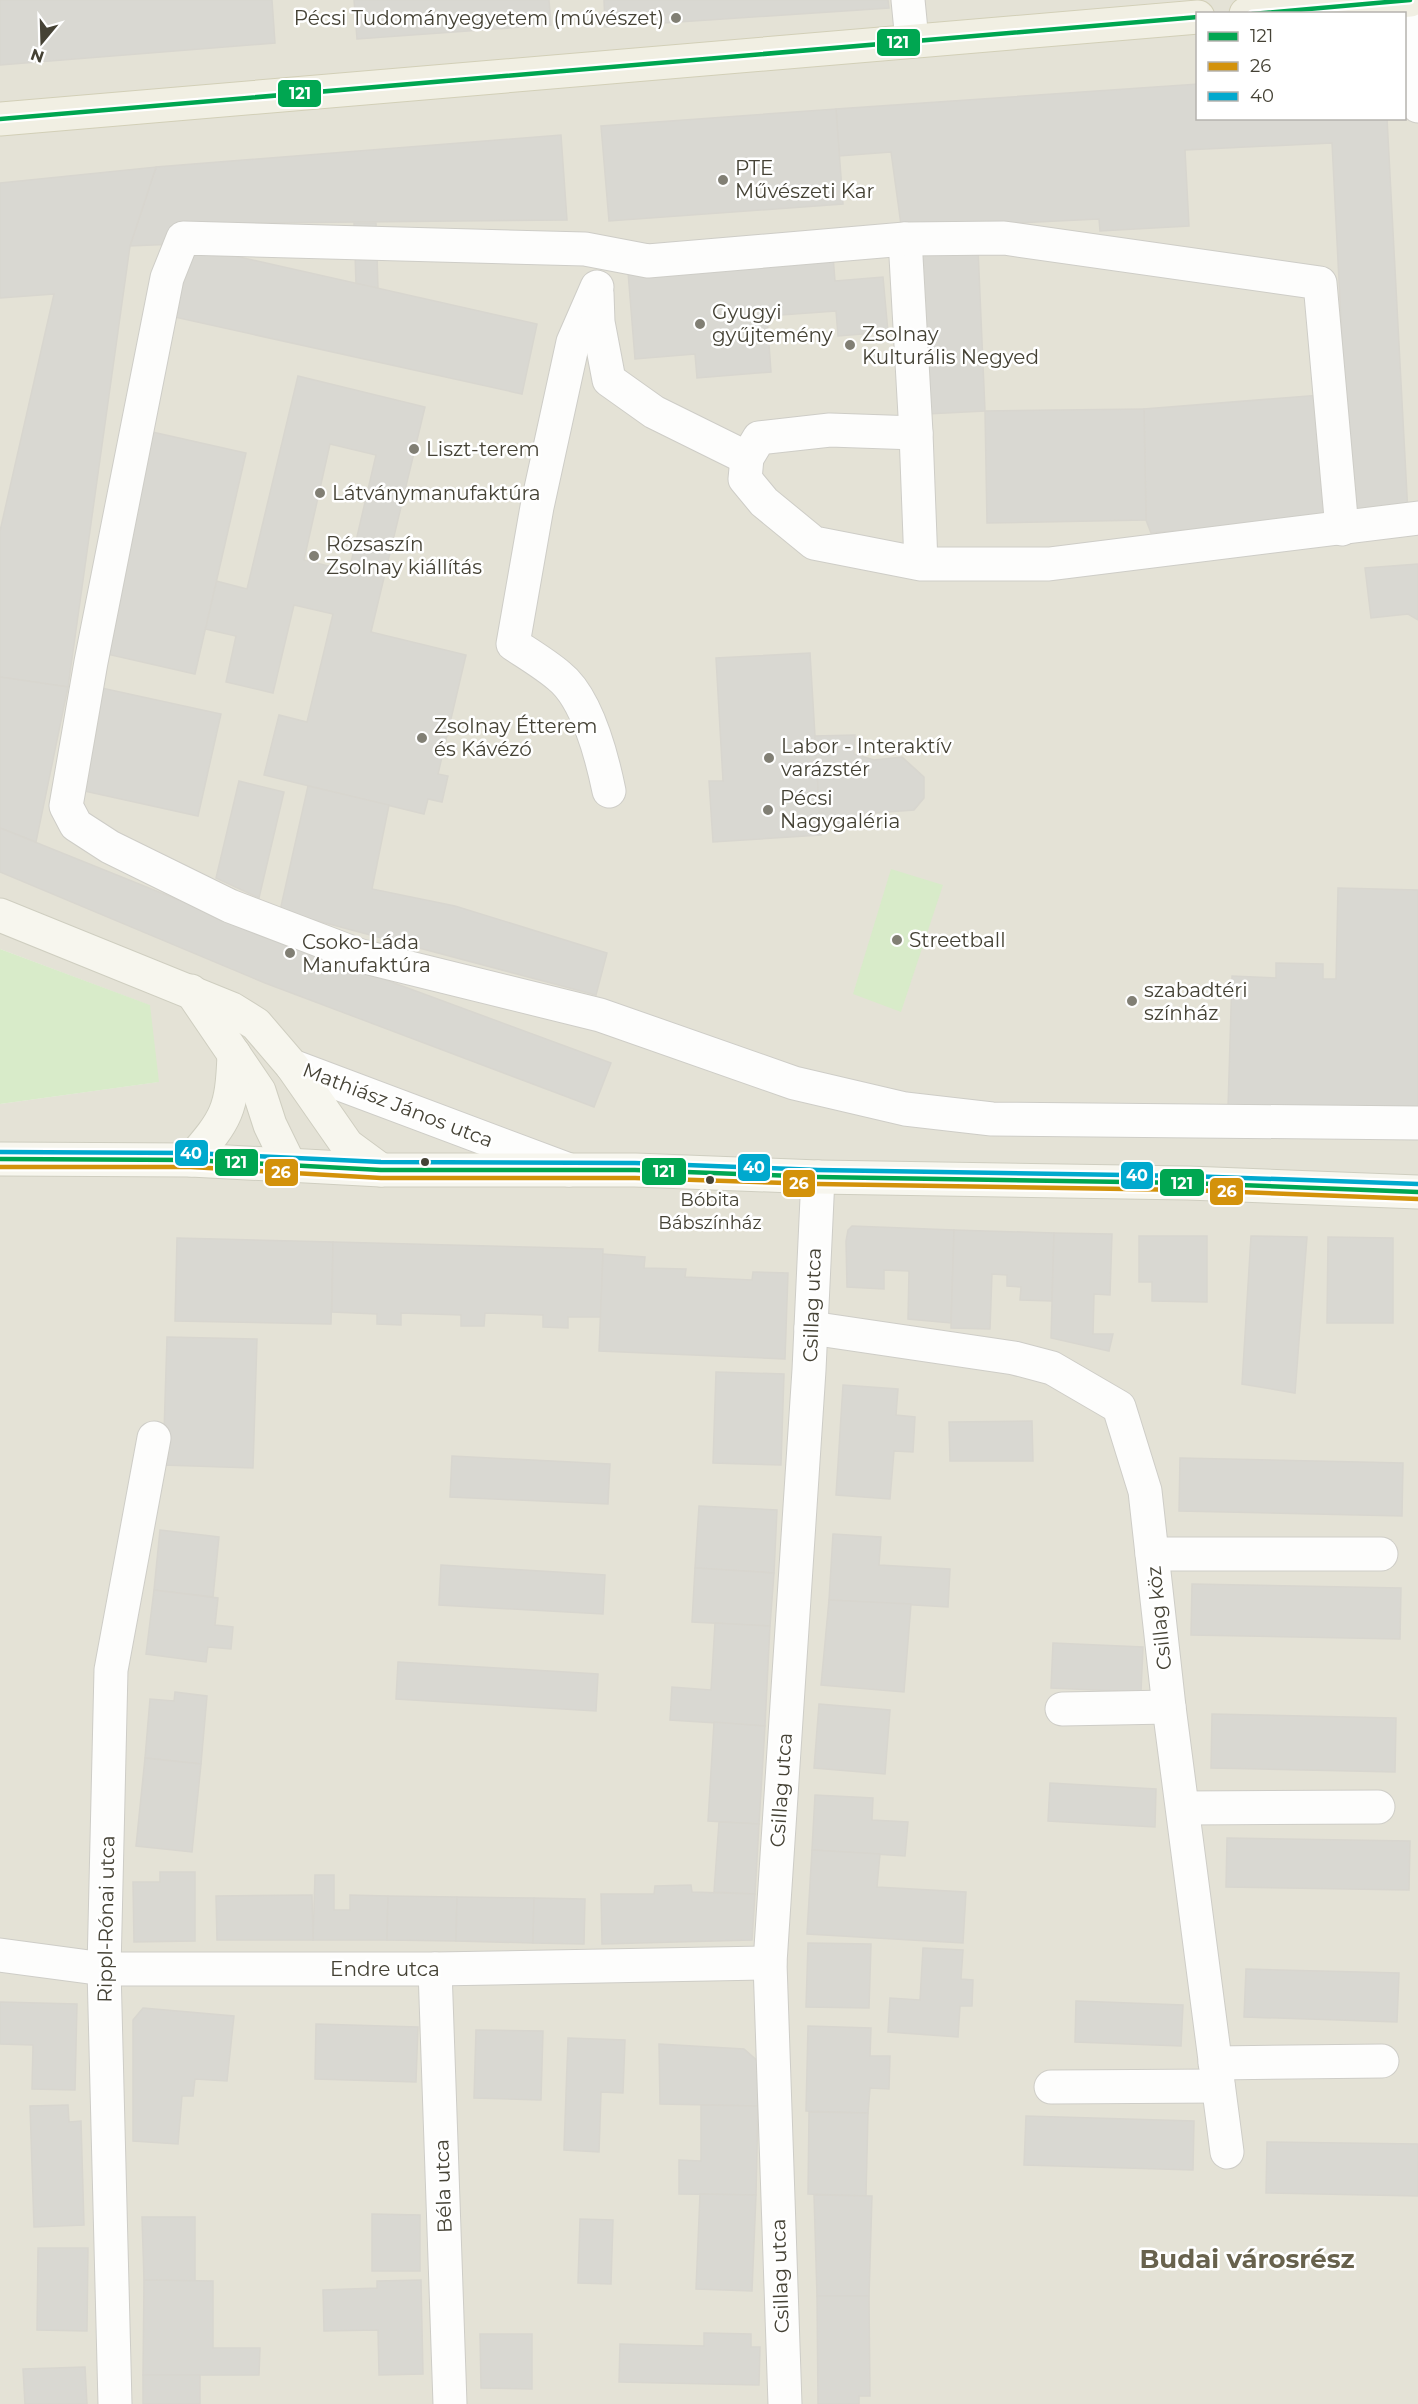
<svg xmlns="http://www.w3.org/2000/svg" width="1418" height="2404" font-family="Montserrat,sans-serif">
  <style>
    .residential { fill: #e4e2d6; fill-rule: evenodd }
    .green { fill: #d8ebc9 }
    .building { fill: #d9d8d2; stroke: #d8d6cf; stroke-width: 1.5; fill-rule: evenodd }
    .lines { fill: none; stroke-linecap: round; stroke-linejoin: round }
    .street-casing { stroke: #cecdc7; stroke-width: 35 }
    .secondary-casing { stroke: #cfcec0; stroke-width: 35 }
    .primary-casing { stroke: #d2cfb7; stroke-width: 35 }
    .street { stroke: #fdfdfc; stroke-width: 33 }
    .secondary { stroke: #f7f6ee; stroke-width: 33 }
    .primary { stroke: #f1efe3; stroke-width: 33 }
    .bus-1-casing { stroke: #fff; stroke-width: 9 }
    .bus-2-casing { stroke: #fff; stroke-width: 9 }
    .bus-3-casing { stroke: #fff; stroke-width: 9 }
    .bus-1 { stroke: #00a651; stroke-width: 4.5 }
    .bus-2 { stroke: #d3920b; stroke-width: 4.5 }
    .bus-3 { stroke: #00a9ce; stroke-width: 4.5 }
    .poi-dot { fill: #817f74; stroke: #fff; stroke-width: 2 }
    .bus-dot { fill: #454235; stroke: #fff; stroke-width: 2 }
    .labels { text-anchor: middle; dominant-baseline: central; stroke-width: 5; stroke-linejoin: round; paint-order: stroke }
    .bus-label { font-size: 18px; fill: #454235; stroke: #fff }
    .poi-label { font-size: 20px; fill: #454235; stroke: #fff; text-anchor: start }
    .street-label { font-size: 20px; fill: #454235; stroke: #fff }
    .district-label { font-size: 26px; font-weight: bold; fill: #68624d; stroke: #fff }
    .line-badge { stroke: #fff; stroke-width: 2 }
    .badge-label { font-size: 16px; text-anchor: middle; font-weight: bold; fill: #fff }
  </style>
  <rect width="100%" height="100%" fill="#f0efe9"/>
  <!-- residential -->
  <path class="residential" d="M0,0h1418v2404h-1418v-1300l158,-22 -9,-77 -149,-56zM1198,14h206v104h-206z"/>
  <!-- green -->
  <g class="green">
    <polygon points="891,869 943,885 901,1012 853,994"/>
    <polygon points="0,949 150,1005 159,1082 0,1104"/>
  </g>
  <!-- building -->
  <g class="building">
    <polygon points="0,0 272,0 275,43 0,65"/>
    <polygon points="354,0 549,0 551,25 357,39"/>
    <polygon points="604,0 888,0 889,8 605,27"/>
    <polygon points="1198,84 1198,118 1387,118 1408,514 1351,517 1332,143 1185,150 1189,226 1100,231 1099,219 977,225 985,411 927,414 891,152 839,156 836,109"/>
    <polygon points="836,109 843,204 609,221 601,126"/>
    <polygon points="561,135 567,220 254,223 175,230 176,244 130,246 156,167"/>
    <polygon points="156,167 130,246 68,687 0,677 0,531 54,294 0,298 0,183"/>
    <polygon points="354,223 376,223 378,288 356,284"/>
    <polygon points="186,245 537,324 522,394 170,316"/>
    <polygon points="833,256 835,281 883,277 888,332 838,336 836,311 767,316 771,372 697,378 695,354 635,359 628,272"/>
    <path d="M298,376l127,31 -54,225 95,23 -28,119 10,2 -6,26 -14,-3 -4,15 -160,-39 15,-60 28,7 26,-108 -39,-9 -21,88 -47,-11 10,-46 -31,-7 11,-48 31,8zM330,444l46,11 -27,116 -45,-11z"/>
    <polygon points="1321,395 1332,517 1151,533 1146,520 1144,409"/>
    <polygon points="1144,409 1146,520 987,523 985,411"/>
    <polygon points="148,431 246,453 195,674 98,652"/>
    <polygon points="1418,564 1418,620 1408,614 1371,618 1365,568"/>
    <polygon points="810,653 821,835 713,842 709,781 723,781 716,658"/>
    <polygon points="0,677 68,687 36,842 0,828"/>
    <polygon points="97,687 221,714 198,816 75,789"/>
    <polygon points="855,735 854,754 874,760 902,757 924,777 924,798 914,810 860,814 860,824 820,824 815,736"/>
    <polygon points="239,781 284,792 259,898 216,878"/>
    <polygon points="308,786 389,805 372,889 455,906 607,953 596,995 280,911"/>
    <polygon points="0,828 283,942 611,1063 594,1107 265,983 0,872"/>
    <polygon points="1338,888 1418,890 1418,1114 1228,1108 1232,976 1276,978 1276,963 1323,964 1323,979 1336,979"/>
    <polygon points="852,1226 954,1230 951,1323 908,1319 909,1271 884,1270 884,1289 847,1287 846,1241 848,1230"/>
    <polygon points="954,1230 1054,1233 1052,1301 1020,1300 1021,1287 1007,1286 1007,1275 992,1274 990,1329 951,1328"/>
    <polygon points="1054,1233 1112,1234 1110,1295 1094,1294 1093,1334 1113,1334 1109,1351 1051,1338"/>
    <polygon points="1139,1236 1207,1236 1207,1302 1152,1301 1152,1282 1139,1282"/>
    <polygon points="1251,1236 1307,1237 1295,1393 1242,1384"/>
    <polygon points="1328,1237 1393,1238 1393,1323 1327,1323"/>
    <polygon points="177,1238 333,1242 331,1324 175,1321"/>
    <polygon points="333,1242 603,1249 601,1317 568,1317 568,1328 543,1327 543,1315 485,1313 484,1326 461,1326 461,1315 401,1313 401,1325 377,1324 377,1314 332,1312"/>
    <polygon points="603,1254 645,1257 644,1268 686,1269 685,1277 752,1280 753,1272 788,1273 785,1359 599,1351"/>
    <polygon points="167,1337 257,1339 253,1468 163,1465"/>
    <polygon points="716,1372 784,1374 781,1465 713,1463"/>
    <polygon points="843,1385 898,1389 896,1415 915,1417 913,1452 894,1451 890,1499 836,1495"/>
    <polygon points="1032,1421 1033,1461 950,1461 949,1422"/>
    <polygon points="452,1456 610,1464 608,1504 450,1497"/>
    <polygon points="1180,1458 1403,1463 1402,1516 1179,1511"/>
    <polygon points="699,1506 777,1510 774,1573 695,1568"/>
    <polygon points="160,1530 219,1537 213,1597 154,1590"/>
    <polygon points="833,1534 881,1537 879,1565 950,1569 948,1607 829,1600"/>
    <polygon points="441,1565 605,1575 603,1614 439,1605"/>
    <polygon points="695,1568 774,1573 770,1626 692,1622"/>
    <polygon points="1192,1584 1401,1588 1400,1639 1191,1635"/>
    <polygon points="154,1590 218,1598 215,1625 233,1627 231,1649 208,1647 206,1662 146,1654"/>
    <polygon points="829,1600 911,1604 904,1692 821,1685"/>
    <polygon points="715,1623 770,1626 765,1726 670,1720 672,1687 711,1690"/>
    <polygon points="1053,1643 1143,1647 1141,1692 1051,1688"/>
    <polygon points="398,1662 598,1674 596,1711 396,1699"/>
    <polygon points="175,1692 207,1696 201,1764 145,1758 150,1699 174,1701"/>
    <polygon points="819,1704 890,1710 885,1774 814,1768"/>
    <polygon points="1212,1714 1396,1718 1395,1772 1211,1768"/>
    <polygon points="714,1722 765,1726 759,1824 708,1821"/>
    <polygon points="145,1758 201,1764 192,1852 136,1846"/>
    <polygon points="1050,1783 1156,1789 1155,1827 1048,1821"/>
    <polygon points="815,1795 873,1798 872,1820 908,1822 905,1856 812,1850"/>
    <polygon points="719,1822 759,1824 755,1894 714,1892"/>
    <polygon points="1227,1838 1410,1841 1409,1890 1226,1887"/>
    <polygon points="812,1850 880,1854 877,1887 966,1892 963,1943 807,1934"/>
    <polygon points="160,1872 195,1872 195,1941 134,1942 133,1882 160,1882"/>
    <polygon points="315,1875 334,1875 334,1910 350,1910 350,1895 388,1896 387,1940 313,1940"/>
    <polygon points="691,1885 692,1892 755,1894 752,1940 602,1944 601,1894 654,1894 655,1886"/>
    <polygon points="312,1895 313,1940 217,1940 216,1896"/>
    <polygon points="388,1896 457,1897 456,1941 387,1940"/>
    <polygon points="457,1897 534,1898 533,1943 456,1941"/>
    <polygon points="534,1898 585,1899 584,1944 533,1943"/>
    <polygon points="808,1943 871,1944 869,2008 806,2007"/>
    <polygon points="923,1948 963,1950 961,1979 973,1980 972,2006 960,2006 958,2037 888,2032 890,1998 920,2000"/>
    <polygon points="1246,1969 1399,1973 1397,2022 1244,2017"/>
    <polygon points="1076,2001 1183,2005 1181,2046 1075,2042"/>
    <polygon points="0,2002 77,2004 75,2090 32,2089 33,2045 0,2044"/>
    <polygon points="143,2008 234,2016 227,2081 195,2079 193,2096 182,2096 178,2144 133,2141 133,2020"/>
    <polygon points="316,2024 418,2027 416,2082 315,2079"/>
    <polygon points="808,2026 871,2028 870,2056 890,2056 889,2089 870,2088 868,2113 806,2111"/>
    <polygon points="476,2030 543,2031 541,2100 474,2098"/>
    <polygon points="568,2038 625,2040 623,2093 601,2092 599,2152 564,2150"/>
    <polygon points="659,2044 744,2049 760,2063 758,2106 660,2104"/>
    <polygon points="68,2105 69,2122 81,2121 84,2225 34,2227 30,2106"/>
    <polygon points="701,2105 758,2106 756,2195 679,2194 679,2160 701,2161"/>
    <polygon points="809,2112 868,2113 866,2196 808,2194"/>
    <polygon points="1026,2116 1194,2121 1193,2170 1024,2165"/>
    <polygon points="1267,2142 1418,2144 1418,2196 1266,2193"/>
    <polygon points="700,2194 756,2195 752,2291 696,2289"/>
    <polygon points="814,2195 872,2196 869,2296 817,2296"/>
    <polygon points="372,2214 420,2215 420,2271 372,2271"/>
    <polygon points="142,2217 195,2217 195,2281 144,2280"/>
    <polygon points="580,2219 613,2220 611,2284 578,2283"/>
    <polygon points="38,2248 88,2248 87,2331 37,2330"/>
    <polygon points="144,2280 213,2281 213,2348 260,2348 259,2375 143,2375"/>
    <polygon points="421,2280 423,2374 379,2375 378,2330 324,2331 323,2290 377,2288 377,2281"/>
    <polygon points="817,2296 869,2296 870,2396 859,2396 859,2404 818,2404"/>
    <polygon points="704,2333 751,2334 751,2347 760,2347 759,2385 619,2382 620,2344 704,2346"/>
    <polygon points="480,2334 532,2334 532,2389 481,2388"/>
    <polygon points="85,2367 87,2404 25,2404 23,2369"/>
    <rect x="143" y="2375" width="57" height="29"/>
  </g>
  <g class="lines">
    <!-- street casing -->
    <g class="street-casing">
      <g id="street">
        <polyline points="908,0 912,41"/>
        <polyline points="1412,0 1418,106"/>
        <polyline points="905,239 916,433"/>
        <path d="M597,287l-24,55 -36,165 -24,137c15,10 32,20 46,32 28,22 43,81 50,115"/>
        <polyline points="597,293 598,322 609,380 654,412 747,458"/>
        <polyline points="1342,529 1320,283 1004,238 905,239 648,261 585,249 183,238 167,278 91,662 66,806 76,825 110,847 230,906 361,956 600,1015 794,1083 905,1109 992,1119 1418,1123"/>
        <polyline points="921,564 916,433 830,430 759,438 747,458 745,479 764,502 814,543 921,564 1049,564 1418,518"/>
        <polyline points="292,1066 569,1170"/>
        <polyline points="811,1328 1014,1358 1052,1368 1119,1407 1145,1491 1169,1707 1227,2152"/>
        <polyline points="1152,1554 1381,1554"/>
        <polyline points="1062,1709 1169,1707"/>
        <polyline points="1183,1808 1378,1807"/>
        <polyline points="0,1955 104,1969 435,1969 770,1963"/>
        <polyline points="435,1969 450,2404"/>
        <polyline points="1215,2063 1382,2061"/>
        <polyline points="1051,2087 1218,2086"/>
        <polyline points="115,2404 104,1969 111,1670 154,1438"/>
        <polyline points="785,2404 770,1963 809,1370 818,1177"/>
      </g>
    </g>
    <!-- secondary casing -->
    <g class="secondary-casing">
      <g id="secondary">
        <polyline points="0,915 232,1009 256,1024 292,1066 347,1145 381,1170"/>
        <polyline points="191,991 259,1091 270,1125 290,1166"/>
        <polyline points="0,1159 191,1160 381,1170 635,1170 818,1177 1188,1183 1418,1192"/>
        <path d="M191,1160c36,-41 41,-50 43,-106"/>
      </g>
    </g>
    <!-- primary casing -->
    <g class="primary-casing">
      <g id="primary">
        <polyline points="1246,14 1410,0"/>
        <polyline points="0,119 1198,17"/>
      </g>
    </g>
    <!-- street -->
    <use href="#street" class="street"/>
    <!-- secondary -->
    <use href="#secondary" class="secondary"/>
    <!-- primary -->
    <use href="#primary" class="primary"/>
    <!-- bus-1 casing -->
    <g class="bus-1-casing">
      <g id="bus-1">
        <polyline points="1252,14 1410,0"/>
        <polyline points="0,119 1198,17"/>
        <polyline points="0,1159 191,1160 381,1170 635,1170 818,1177 1188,1183 1418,1192"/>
      </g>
    </g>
    <!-- bus-2 casing -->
    <g class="bus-2-casing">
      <polyline id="bus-2" points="0,1167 191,1167 381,1178 635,1178 818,1184 1188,1190 1418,1199"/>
    </g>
    <!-- bus-3 casing -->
    <g class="bus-3-casing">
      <polyline id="bus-3" points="0,1152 191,1153 381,1162 635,1163 818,1170 1188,1176 1418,1184"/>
    </g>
    <!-- bus-1 -->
    <use href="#bus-1" class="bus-1"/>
    <!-- bus-2 -->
    <use href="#bus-2" class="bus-2"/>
    <!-- bus-3 -->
    <use href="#bus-3" class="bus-3"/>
  </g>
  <!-- markers -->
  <g class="poi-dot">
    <circle cx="676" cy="18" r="6"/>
    <circle cx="723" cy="180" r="6"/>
    <circle cx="700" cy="324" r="6"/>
    <circle cx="850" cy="345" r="6"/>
    <circle cx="414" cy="449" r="6"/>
    <circle cx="320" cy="493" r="6"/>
    <circle cx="314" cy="556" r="6"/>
    <circle cx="422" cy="738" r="6"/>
    <circle cx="769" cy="758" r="6"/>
    <circle cx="768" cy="810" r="6"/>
    <circle cx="897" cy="940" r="6"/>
    <circle cx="290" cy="953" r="6"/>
    <circle cx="1132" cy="1001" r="6"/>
  </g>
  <g class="bus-dot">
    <circle cx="425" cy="1162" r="5"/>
    <circle cx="710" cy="1180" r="5"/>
  </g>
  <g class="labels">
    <!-- bus labels -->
    <g class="bus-label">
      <text x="710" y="1200">Bóbita<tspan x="710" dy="23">Bábszínház</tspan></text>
    </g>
    <!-- poi labels -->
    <g class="poi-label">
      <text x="664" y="18" text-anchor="end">Pécsi Tudományegyetem (művészet)</text>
      <text x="735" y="168">PTE<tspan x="735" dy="23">Művészeti Kar</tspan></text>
      <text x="712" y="312">Gyugyi<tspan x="712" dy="23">gyűjtemény</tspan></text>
      <text x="862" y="334">Zsolnay<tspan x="862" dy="23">Kulturális Negyed</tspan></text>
      <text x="426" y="449">Liszt-terem</text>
      <text x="332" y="493">Látványmanufaktúra</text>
      <text x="326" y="544">Rózsaszín<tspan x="326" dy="23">Zsolnay kiállítás</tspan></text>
      <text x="434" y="726">Zsolnay Étterem<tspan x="434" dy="23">és Kávézó</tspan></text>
      <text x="781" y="746">Labor - Interaktív<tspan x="781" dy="23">varázstér</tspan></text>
      <text x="780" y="798">Pécsi<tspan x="780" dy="23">Nagygaléria</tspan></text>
      <text x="909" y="940">Streetball</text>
      <text x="302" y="942">Csoko-Láda<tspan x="302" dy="23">Manufaktúra</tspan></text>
      <text x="1144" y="990">szabadtéri<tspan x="1144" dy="23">színház</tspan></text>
    </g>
    <!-- street labels -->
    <g class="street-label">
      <text transform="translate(398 1105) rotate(21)">Mathiász János utca</text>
      <text transform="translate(812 1305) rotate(-88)">Csillag utca</text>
      <text transform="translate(1159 1618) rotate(-96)">Csillag köz</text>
      <text transform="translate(781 1790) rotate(-86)">Csillag utca</text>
      <text transform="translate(106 1919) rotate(-89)">Rippl-Rónai utca</text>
      <text x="385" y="1969">Endre utca</text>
      <text transform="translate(443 2186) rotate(-92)">Béla utca</text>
      <text transform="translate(780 2276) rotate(-92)">Csillag utca</text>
    </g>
    <!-- district labels -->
    <g class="district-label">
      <text x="1247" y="2259">Budai városrész</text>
    </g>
  </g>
  <g class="line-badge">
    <rect x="876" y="28" width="45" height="29" rx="6" fill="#00a651"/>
    <rect x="277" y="79" width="45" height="29" rx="6" fill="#00a651"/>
    <rect x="174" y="1139" width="35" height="28" rx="6" fill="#00a9ce"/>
    <rect x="214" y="1148" width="45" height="29" rx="6" fill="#00a651"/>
    <rect x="737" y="1153" width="34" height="29" rx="6" fill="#00a9ce"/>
    <rect x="641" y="1157" width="46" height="29" rx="6" fill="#00a651"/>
    <rect x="264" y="1158" width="35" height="29" rx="6" fill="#d3920b"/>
    <rect x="1120" y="1161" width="34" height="29" rx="6" fill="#00a9ce"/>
    <rect x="1159" y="1168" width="46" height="29" rx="6" fill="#00a651"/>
    <rect x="782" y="1169" width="34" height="29" rx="6" fill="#d3920b"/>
    <rect x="1209" y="1177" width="35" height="29" rx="6" fill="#d3920b"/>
  </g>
  <g class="badge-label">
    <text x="898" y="48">121</text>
    <text x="300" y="99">121</text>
    <text x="191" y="1159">40</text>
    <text x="236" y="1168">121</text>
    <text x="754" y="1173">40</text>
    <text x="664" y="1177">121</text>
    <text x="281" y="1178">26</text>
    <text x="1137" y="1181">40</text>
    <text x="1182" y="1189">121</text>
    <text x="799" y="1189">26</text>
    <text x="1227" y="1197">26</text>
  </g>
  <!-- legend -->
  <rect x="1196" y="12" width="210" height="108" fill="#ffffff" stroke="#b5b3ae" stroke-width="1.5"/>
  <rect x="1208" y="32" width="30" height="9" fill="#00a651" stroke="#b5b3ae" stroke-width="1.5"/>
  <text x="1250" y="42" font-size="18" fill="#454235">121</text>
  <rect x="1208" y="62" width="30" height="9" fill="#d3920b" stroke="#b5b3ae" stroke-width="1.5"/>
  <text x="1250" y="72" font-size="18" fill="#454235">26</text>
  <rect x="1208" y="92" width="30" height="9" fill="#00a9ce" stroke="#b5b3ae" stroke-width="1.5"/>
  <text x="1250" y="102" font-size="18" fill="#454235">40</text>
  <!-- north arrow -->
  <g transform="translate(42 42) rotate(199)" stroke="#ffffff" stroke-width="4.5" paint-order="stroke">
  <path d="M0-4.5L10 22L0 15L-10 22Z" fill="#454235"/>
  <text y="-9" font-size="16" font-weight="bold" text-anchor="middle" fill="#454235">N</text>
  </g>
</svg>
